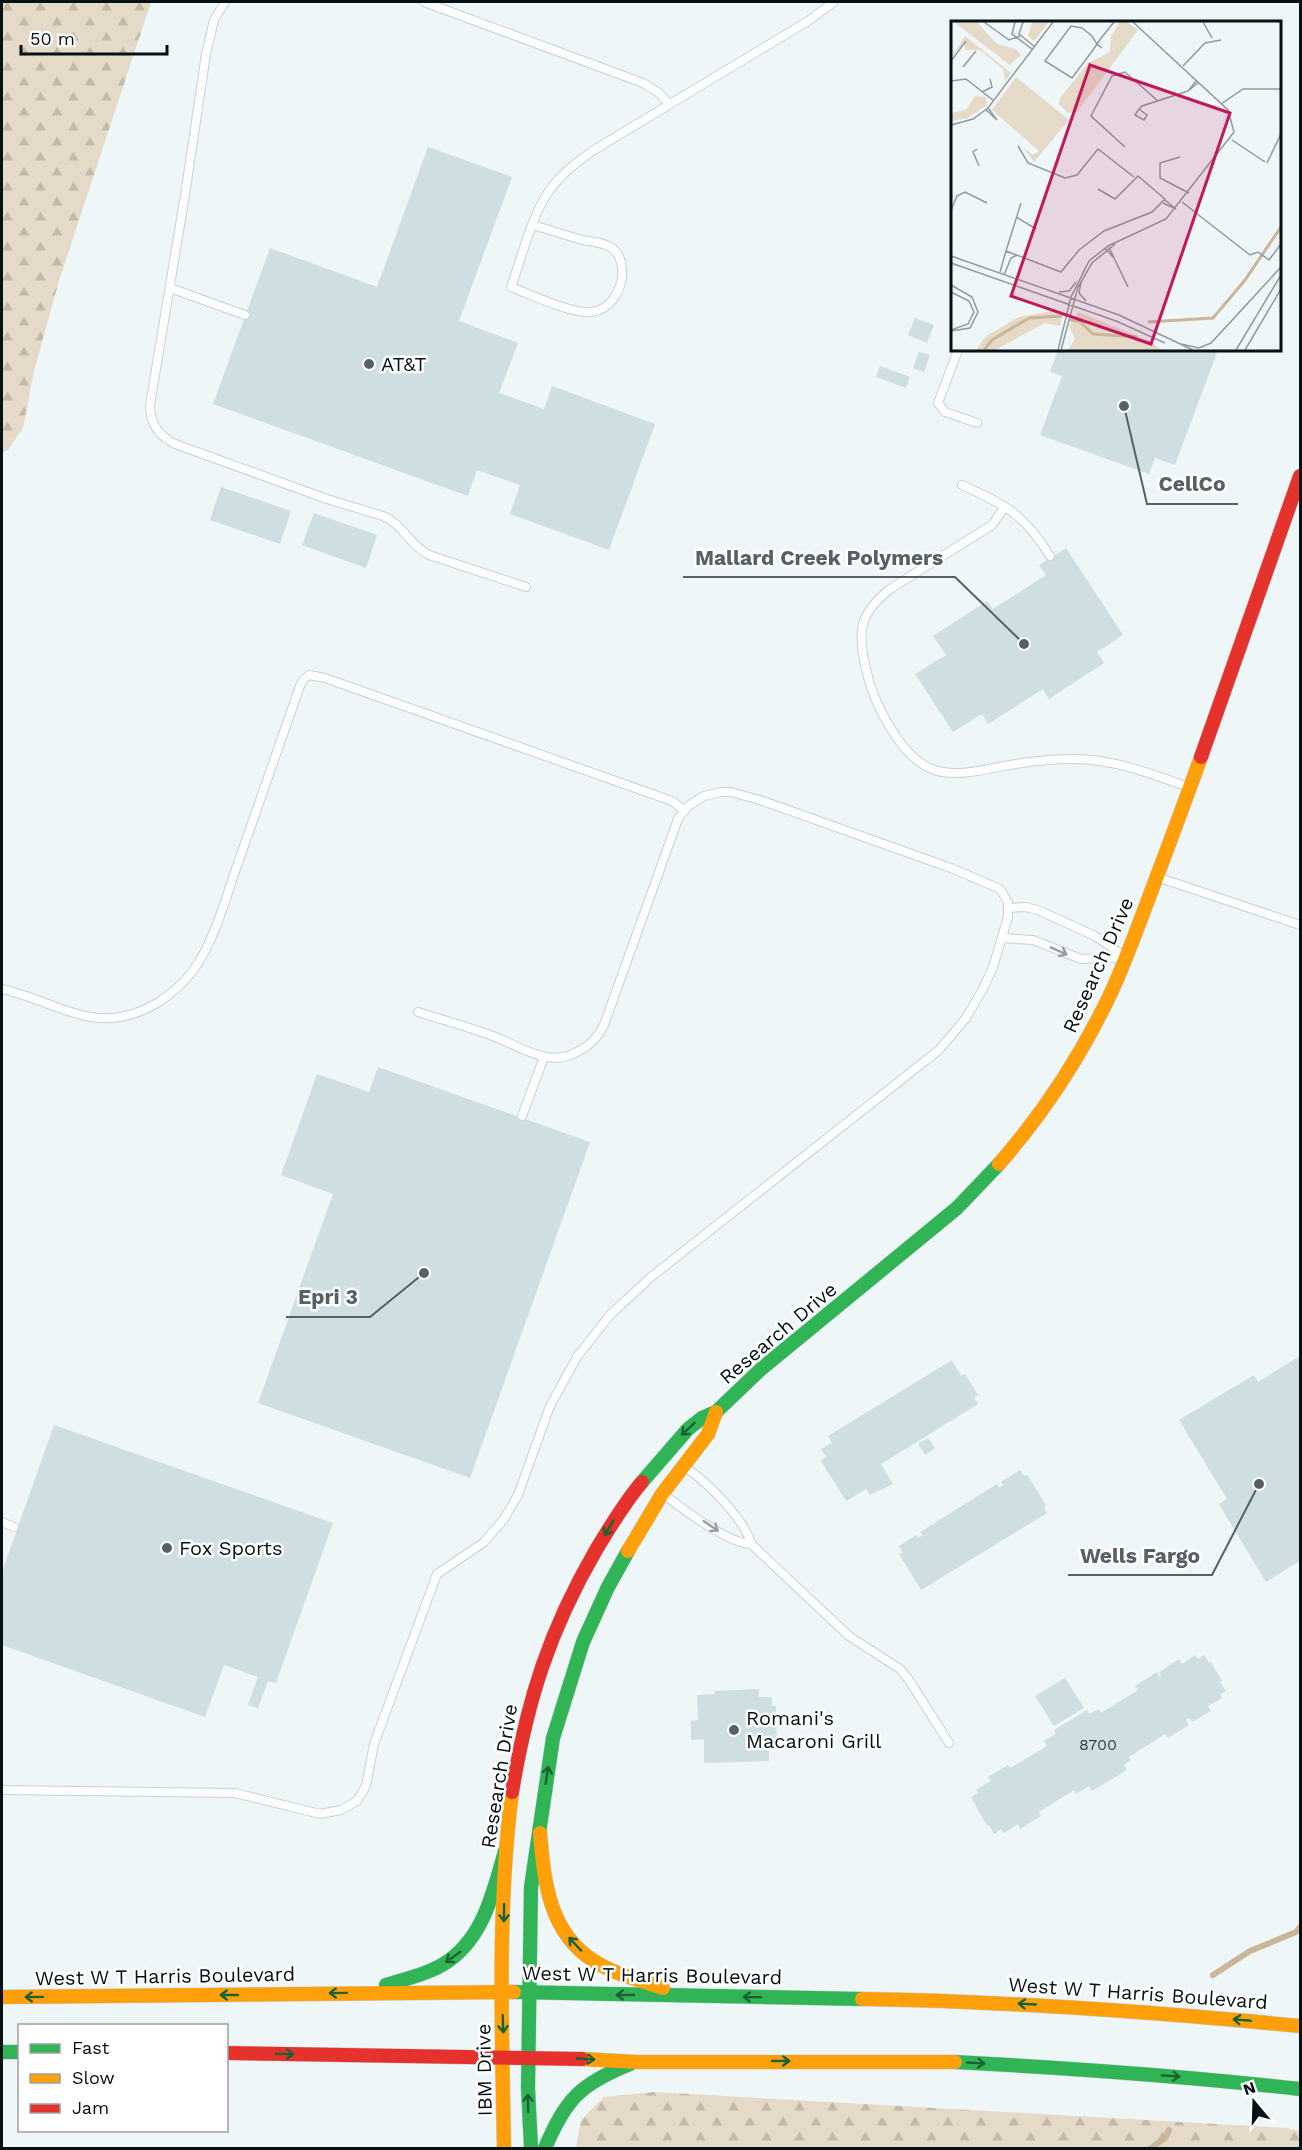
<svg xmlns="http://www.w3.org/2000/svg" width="1302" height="2150" font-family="'Work Sans',sans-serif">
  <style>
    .forest { fill: url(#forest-firs) }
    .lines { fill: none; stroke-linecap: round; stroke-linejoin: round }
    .stream { stroke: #cbb699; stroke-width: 6 }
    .building { fill: #cedee1 }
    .lane-casing { stroke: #c8d2d5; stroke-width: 10 }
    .fast-casing { stroke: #c8d2d5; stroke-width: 15 }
    .slow-casing { stroke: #c8d2d5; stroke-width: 15 }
    .jam-casing { stroke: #c8d2d5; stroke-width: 15 }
    .lane { stroke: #fcfefe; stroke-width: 8 }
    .fast { stroke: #30b455; stroke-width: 14 }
    .slow { stroke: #ff9f0a; stroke-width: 14 }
    .jam { stroke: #e5322d; stroke-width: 14 }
    .oneway { stroke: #999fa0 }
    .oneway2 { stroke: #1a6234 }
    .poi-dot { fill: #576164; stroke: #fff; stroke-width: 2 }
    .labels { text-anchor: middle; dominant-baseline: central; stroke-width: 5; stroke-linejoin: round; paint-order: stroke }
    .number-label { font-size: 16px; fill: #374447 }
    .poi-label { font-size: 20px; fill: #051114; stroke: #fff; text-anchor: start }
    .street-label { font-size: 20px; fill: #051114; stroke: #fff }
    .inset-river { fill: none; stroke: #cbb699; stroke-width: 3 }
    .inset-road { fill: none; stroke: #919a9d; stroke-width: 1.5 }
    .view { fill: #c2185b; fill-opacity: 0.15; stroke: #c2185b; stroke-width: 3 }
    .inset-edge { fill: none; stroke: #051114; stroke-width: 3 }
    .leader { fill: none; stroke: #576164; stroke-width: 2 }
    .callout-dot { fill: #576164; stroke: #fff; stroke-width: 2 }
    .callout-label { font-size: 21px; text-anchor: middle; font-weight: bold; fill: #576164; stroke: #fff; stroke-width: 5; stroke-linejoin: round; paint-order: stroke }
  </style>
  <defs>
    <pattern id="forest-firs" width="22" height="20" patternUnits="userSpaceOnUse" patternTransform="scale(1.5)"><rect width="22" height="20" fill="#e5dac8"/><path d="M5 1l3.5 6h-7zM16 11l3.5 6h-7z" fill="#c3baab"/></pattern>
  </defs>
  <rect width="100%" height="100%" fill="#eef6f8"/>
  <!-- forest -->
  <g class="forest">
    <polygon points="2,2 151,2 59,281 34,371 23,428 8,450 2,453"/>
    <polygon points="654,2092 1286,2128 1300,2131 1300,2148 576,2148 581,2120 604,2097"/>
  </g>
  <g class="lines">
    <!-- stream -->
    <g class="stream">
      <polyline points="1213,1975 1250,1951 1296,1932 1300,1927"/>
      <polyline points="1151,2148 1165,2138 1169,2130"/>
    </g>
  </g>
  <!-- building -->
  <g class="building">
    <polygon points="428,147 512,177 459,321 518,343 499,393 544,409 552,386 655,424 609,550 510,514 520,485 477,470 468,496 213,404 270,248 377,287"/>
    <polygon points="915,318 934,325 927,343 908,335"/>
    <polygon points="1058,350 1218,350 1175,465 1155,458 1149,474 1040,435 1062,376 1050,372"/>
    <polygon points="919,352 930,355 924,372 913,368"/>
    <polygon points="880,366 910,377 906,388 876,377"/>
    <polygon points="221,487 291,511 280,544 210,520"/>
    <polygon points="314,513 377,535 366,568 302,545"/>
    <polygon points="1066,548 1123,635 1097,652 1104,663 1049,699 1043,689 988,724 982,714 953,732 915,674 946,655 933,636 987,601 993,609 1046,575 1039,565"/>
    <polygon points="378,1067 590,1142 470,1478 258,1403 333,1194 281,1175 317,1074 369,1092"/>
    <polygon points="1300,1356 1300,1561 1266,1582 1219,1504 1227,1499 1179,1420 1254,1375 1258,1382"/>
    <polygon points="952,1360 961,1376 965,1374 978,1395 974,1397 978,1404 881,1464 893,1484 870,1495 866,1489 846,1501 821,1461 826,1457 821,1449 832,1443 828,1436"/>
    <polygon points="54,1425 333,1523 276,1683 268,1681 258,1708 248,1705 258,1677 224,1665 205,1717 2,1645 2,1572"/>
    <polygon points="928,1438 935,1448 925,1455 918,1444"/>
    <polygon points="1020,1470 1024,1476 1027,1475 1046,1505 1044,1507 1047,1513 921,1590 899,1554 903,1553 899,1546 916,1535 918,1538 923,1535 920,1532 997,1484 999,1488 1003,1485 1001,1482"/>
    <polygon points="1195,1655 1198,1659 1204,1655 1209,1663 1211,1662 1222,1681 1220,1682 1226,1691 1220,1694 1222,1698 1208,1706 1211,1711 1192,1722 1189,1718 1186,1720 1189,1725 1168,1738 1165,1734 1129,1757 1131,1760 1124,1765 1127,1770 1092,1791 1089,1786 1076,1794 1074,1790 1039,1812 1041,1816 1020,1829 1018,1824 1004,1833 1001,1829 994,1834 989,1825 987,1826 971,1797 978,1793 976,1790 991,1781 988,1777 1008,1765 1010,1768 1047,1746 1044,1741 1056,1734 1054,1730 1087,1710 1089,1714 1099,1709 1101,1713 1138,1690 1135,1686 1157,1672 1159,1677 1161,1676 1159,1672 1179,1659 1182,1664"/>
    <polygon points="1065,1678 1084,1708 1054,1726 1035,1696"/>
    <polygon points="759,1689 759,1697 772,1697 772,1706 776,1706 777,1748 769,1748 769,1761 704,1763 704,1739 691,1740 691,1721 698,1720 697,1695 715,1694 715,1691"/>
  </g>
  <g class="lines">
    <!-- lane casing -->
    <g class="lane-casing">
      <g id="lane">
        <path d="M225,2l-11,18 -8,34 -21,141 -35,210c0,18 9,31 25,39l152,55 56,17c20,8 25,28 46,39l97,32"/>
        <polyline points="424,2 643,83 659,93 669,104"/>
        <path d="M533,225c16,5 33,10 49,15 10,2 23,2 31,9 8,6 10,19 9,29 -3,17 -14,33 -32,34 -18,2 -61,-18 -79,-25 11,-30 20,-70 38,-96 12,-17 28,-29 45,-41l214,-129 26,-19"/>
        <polyline points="170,288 245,315"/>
        <polyline points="958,350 938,403 945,412 977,423"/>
        <path d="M962,485c44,20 62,29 88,71"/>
        <path d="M1005,507l-13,18 -102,64c-31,25 -33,42 -24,80 5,24 15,45 29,66 34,53 68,38 120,29 19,-3 40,-5 59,-5 39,0 78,15 114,28"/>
        <polyline points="1157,877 1300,925"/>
        <polyline points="1003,938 1033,940 1081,959 1126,957 1095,936 1038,910 1025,907 1008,908"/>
        <path d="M2,989c34,7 76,32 109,29 32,-2 61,-21 81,-46 23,-31 33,-73 46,-109 21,-59 41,-118 62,-177l3,-6 6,-5 16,3 347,123 12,9"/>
        <polyline points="522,1116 544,1057"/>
        <path d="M663,1494c20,15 64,49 88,50 -6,-25 -45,-63 -66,-77"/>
        <polyline points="2,1522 14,1527"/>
        <polyline points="751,1544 849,1636 900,1669 909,1680 949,1743"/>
        <path d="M2,1790l233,3 85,21 21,-4 16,-9 9,-15 8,-42 63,-170 46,-31 21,-24 14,-24 32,-89 27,-49 33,-42 41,-38 288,-227 27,-32 17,-29 10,-22 15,-50v-15l-8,-13 -49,-21 -188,-67 -32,-9h-10l-17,4 -16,10 -10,13 -74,206c-6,12 -13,20 -25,26 -30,18 -57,-4 -86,-15 -25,-9 -50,-16 -75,-24"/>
      </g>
    </g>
    <!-- fast casing -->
    <g class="fast-casing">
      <g id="fast">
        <polyline points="642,1482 688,1429 702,1418 716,1412 761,1369 957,1208 999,1164"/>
        <path d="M386,1985c19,-6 39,-10 56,-20 41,-24 51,-72 63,-114"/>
        <polyline points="514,1992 862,1999"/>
        <polyline points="2,2052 20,2052"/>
        <path d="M955,2062c115,6 230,14 345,27"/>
        <polyline points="531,2148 528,2088 531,1887 553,1738 583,1642 608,1587 628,1551"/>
        <path d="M545,2148c21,-49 35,-64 85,-84"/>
      </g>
    </g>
    <!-- slow casing -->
    <g class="slow-casing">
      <g id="slow">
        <path d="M999,1164c41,-47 76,-99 104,-155 16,-30 27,-62 39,-93 20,-53 40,-106 59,-159"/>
        <polyline points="628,1551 662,1494 708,1434 716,1412"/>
        <path d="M540,1833c4,48 9,100 54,128 20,13 46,19 69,27"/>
        <polyline points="2,1997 514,1992"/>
        <path d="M862,1999c147,2 292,13 438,27"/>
        <polyline points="582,2059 637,2062 955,2062"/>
        <path d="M504,2148c-2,-119 -7,-238 8,-356"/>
      </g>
    </g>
    <!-- jam casing -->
    <g class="jam-casing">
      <g id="jam">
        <polyline points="1201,757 1300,476"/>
        <path d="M512,1792c15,-91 37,-161 84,-242 14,-23 28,-47 46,-68"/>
        <polyline points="226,2053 582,2059"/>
      </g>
    </g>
    <!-- lane -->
    <use href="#lane" class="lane"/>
    <!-- fast -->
    <use href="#fast" class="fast"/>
    <!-- slow -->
    <use href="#slow" class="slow"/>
    <!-- jam -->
    <use href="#jam" class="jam"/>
  </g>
  <!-- one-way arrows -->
  <defs><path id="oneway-shaft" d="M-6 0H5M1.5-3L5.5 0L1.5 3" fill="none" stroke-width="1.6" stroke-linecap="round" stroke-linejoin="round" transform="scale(1.5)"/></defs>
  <g class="oneway">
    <use href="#oneway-shaft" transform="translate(1059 951) rotate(24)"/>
    <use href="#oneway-shaft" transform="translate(711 1526) rotate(34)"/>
  </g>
  <g class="oneway2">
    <use href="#oneway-shaft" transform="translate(688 1429) rotate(137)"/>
    <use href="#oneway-shaft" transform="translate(609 1528) rotate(120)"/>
    <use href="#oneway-shaft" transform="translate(547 1775) rotate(-81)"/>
    <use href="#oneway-shaft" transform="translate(504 1913) rotate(91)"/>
    <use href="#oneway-shaft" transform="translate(575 1944) rotate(-133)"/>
    <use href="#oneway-shaft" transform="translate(453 1957) rotate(144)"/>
    <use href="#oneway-shaft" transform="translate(338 1993) rotate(179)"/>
    <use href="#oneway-shaft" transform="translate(229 1995) rotate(180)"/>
    <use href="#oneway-shaft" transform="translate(625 1995) rotate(-180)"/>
    <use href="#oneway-shaft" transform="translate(34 1997) rotate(179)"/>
    <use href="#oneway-shaft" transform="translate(752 1997) rotate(-179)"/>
    <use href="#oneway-shaft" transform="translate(1027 2004) rotate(-177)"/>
    <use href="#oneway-shaft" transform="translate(1242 2020) rotate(-175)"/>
    <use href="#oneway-shaft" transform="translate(503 2024) rotate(88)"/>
    <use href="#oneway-shaft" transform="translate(285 2054) rotate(1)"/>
    <use href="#oneway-shaft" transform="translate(586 2059) rotate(3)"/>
    <use href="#oneway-shaft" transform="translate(781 2061)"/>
    <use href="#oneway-shaft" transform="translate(976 2063) rotate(3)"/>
    <use href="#oneway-shaft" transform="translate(1171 2076) rotate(4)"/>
    <use href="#oneway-shaft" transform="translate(528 2103) rotate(-91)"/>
  </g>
  <!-- markers -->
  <g class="poi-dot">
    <circle cx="369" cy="364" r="6"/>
    <circle cx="167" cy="1548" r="6"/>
    <circle cx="734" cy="1730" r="6"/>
  </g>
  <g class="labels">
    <!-- number labels -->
    <g class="number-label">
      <text x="1098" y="1744">8700</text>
    </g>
    <!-- poi labels -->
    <g class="poi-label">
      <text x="381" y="364">AT&amp;T</text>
      <text x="179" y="1548">Fox Sports</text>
      <text x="746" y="1718">Romani's<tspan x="746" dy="23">Macaroni Grill</tspan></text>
    </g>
    <!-- street labels -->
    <g class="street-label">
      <text transform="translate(1098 965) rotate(-66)">Research Drive</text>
      <text transform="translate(778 1333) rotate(-40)">Research Drive</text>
      <text transform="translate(499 1776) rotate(-81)">Research Drive</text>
      <text transform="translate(652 1975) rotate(1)">West W T Harris Boulevard</text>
      <text transform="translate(165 1976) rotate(-1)">West W T Harris Boulevard</text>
      <text transform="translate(1138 1993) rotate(4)">West W T Harris Boulevard</text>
      <text transform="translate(484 2070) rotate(-91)">IBM Drive</text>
    </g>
  </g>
  <!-- overview -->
  <g transform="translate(951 21)">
    <rect width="330" height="330" fill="#eef6f8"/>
    <path d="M101,290l11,3 -3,12 -15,-3 -50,27h-19l10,-14 33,-19z" fill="#e5dac8"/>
    <path d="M3,1h23l20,22 19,5 5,6 -11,10zM81,1h17l-15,19 -6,-5zM169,1h7l11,8 -61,82 -9,1 -9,-9 1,-6 28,-35 22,-11 1,-16zM14,15l46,37 -6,9 -2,-13 -23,-19h-15v-9l-14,17zM65,56l53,43 -35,42 -11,-15 10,8 6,-4 -47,-41zM24,75l11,1 1,8 -19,13 -17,3 1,-8 15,-4zM127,291l72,29 12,9h-94l7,-11 -6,-13z" fill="#e5dac8"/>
    <path class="inset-river" d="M119,299l9,1 14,13 44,3M197,301l65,-4 32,-38 36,-53M33,329l8,-10 37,-22 33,-2"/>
    <path class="inset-road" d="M33,1l25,18 11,-4M64,1l-3,12 20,15M72,1l-4,12 16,13M252,1l9,16M151,27l-5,-4 -5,-8 -10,-8 -11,-2 -26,35 27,17 21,-28 4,-6 5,-7 12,-15M0,40l15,-20M232,45l22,-23 16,-3M12,46l13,-16M246,59l-9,11 11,-9M0,60l15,-2 28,22M31,71l10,-5 -2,-8M270,83l22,-15h38M188,88l8,6 -3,5 -9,-5 4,-6 3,-3 46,-15M35,89l11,10 -9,-12M0,104l22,-6 15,-11 65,-86M281,119l33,22M67,125l10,17 37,15 12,-3 21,-26 36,28M174,126l-34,-31 21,-40 13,-4 33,29M26,128l-4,3 6,14M229,136l-20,6v15l29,15M316,142l14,-29M231,181l68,53 8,-3 11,8 12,-16M70,182l-15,48 55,21 18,-22 25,-19 48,-19 13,-13 -27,-23 -23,23 -17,-10M212,182l13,6 -11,-9M0,189l6,-14 8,-4 22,11M65,196l20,12M0,209v26M154,227l9,10 -5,-11M0,235l168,59 74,35M163,237l14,29M0,242l165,58 49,22M49,251l6,-21M53,254l7,-17 6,-3M130,261l-2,11 7,8M0,264l21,12 6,15 -8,16 -19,3M0,271l18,9 5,11 -6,12 -17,6M108,271l10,-1 7,-9M230,323l18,4 12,-5 70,-76M107,329l13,-53 18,-36 19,-15 58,-27 68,-87 -6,-22 -95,-88M110,329l17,-63 14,-24 23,-19M285,329l45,-75M294,329l36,-61"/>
    <path class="view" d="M139,44l140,48 -79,231 -140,-48z"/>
    <rect width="330" height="330" class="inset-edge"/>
  </g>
  <!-- callouts -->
  <path class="leader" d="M1124 406L1147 504H1238M1024 644L955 577H683M424 1273L370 1317H286M1259 1484L1212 1575H1068"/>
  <g class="callout-dot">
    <circle cx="1124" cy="406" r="6"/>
    <circle cx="1024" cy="644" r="6"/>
    <circle cx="424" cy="1273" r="6"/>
    <circle cx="1259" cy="1484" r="6"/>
  </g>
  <g class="callout-label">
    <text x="1192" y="491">CellCo</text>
    <text x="819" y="565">Mallard Creek Polymers</text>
    <text x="328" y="1304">Epri 3</text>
    <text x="1140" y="1563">Wells Fargo</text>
  </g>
  <!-- border -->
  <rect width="1302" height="2150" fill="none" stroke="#051114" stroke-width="6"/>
  <!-- legend -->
  <rect x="18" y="2024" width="210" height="108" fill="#ffffff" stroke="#9ba0a1" stroke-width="1.5"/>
  <rect x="30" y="2044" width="30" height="9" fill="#30b455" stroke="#9ba0a1" stroke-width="1.5"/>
  <text x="72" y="2054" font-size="18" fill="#051114">Fast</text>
  <rect x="30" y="2074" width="30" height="9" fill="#ff9f0a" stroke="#9ba0a1" stroke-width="1.5"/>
  <text x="72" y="2084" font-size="18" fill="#051114">Slow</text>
  <rect x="30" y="2104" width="30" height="9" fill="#e5322d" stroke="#9ba0a1" stroke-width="1.5"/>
  <text x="72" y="2114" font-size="18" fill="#051114">Jam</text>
  <!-- north arrow -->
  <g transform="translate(1254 2102) rotate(341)" stroke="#ffffff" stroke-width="4.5" paint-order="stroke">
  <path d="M0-4.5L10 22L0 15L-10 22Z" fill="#051114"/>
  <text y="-9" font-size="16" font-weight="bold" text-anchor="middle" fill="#051114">N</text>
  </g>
  <!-- scale -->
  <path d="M21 45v9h146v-9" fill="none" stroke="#051114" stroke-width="3"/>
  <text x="30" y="45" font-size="18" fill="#051114" stroke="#ffffff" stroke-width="4.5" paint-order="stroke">50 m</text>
</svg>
